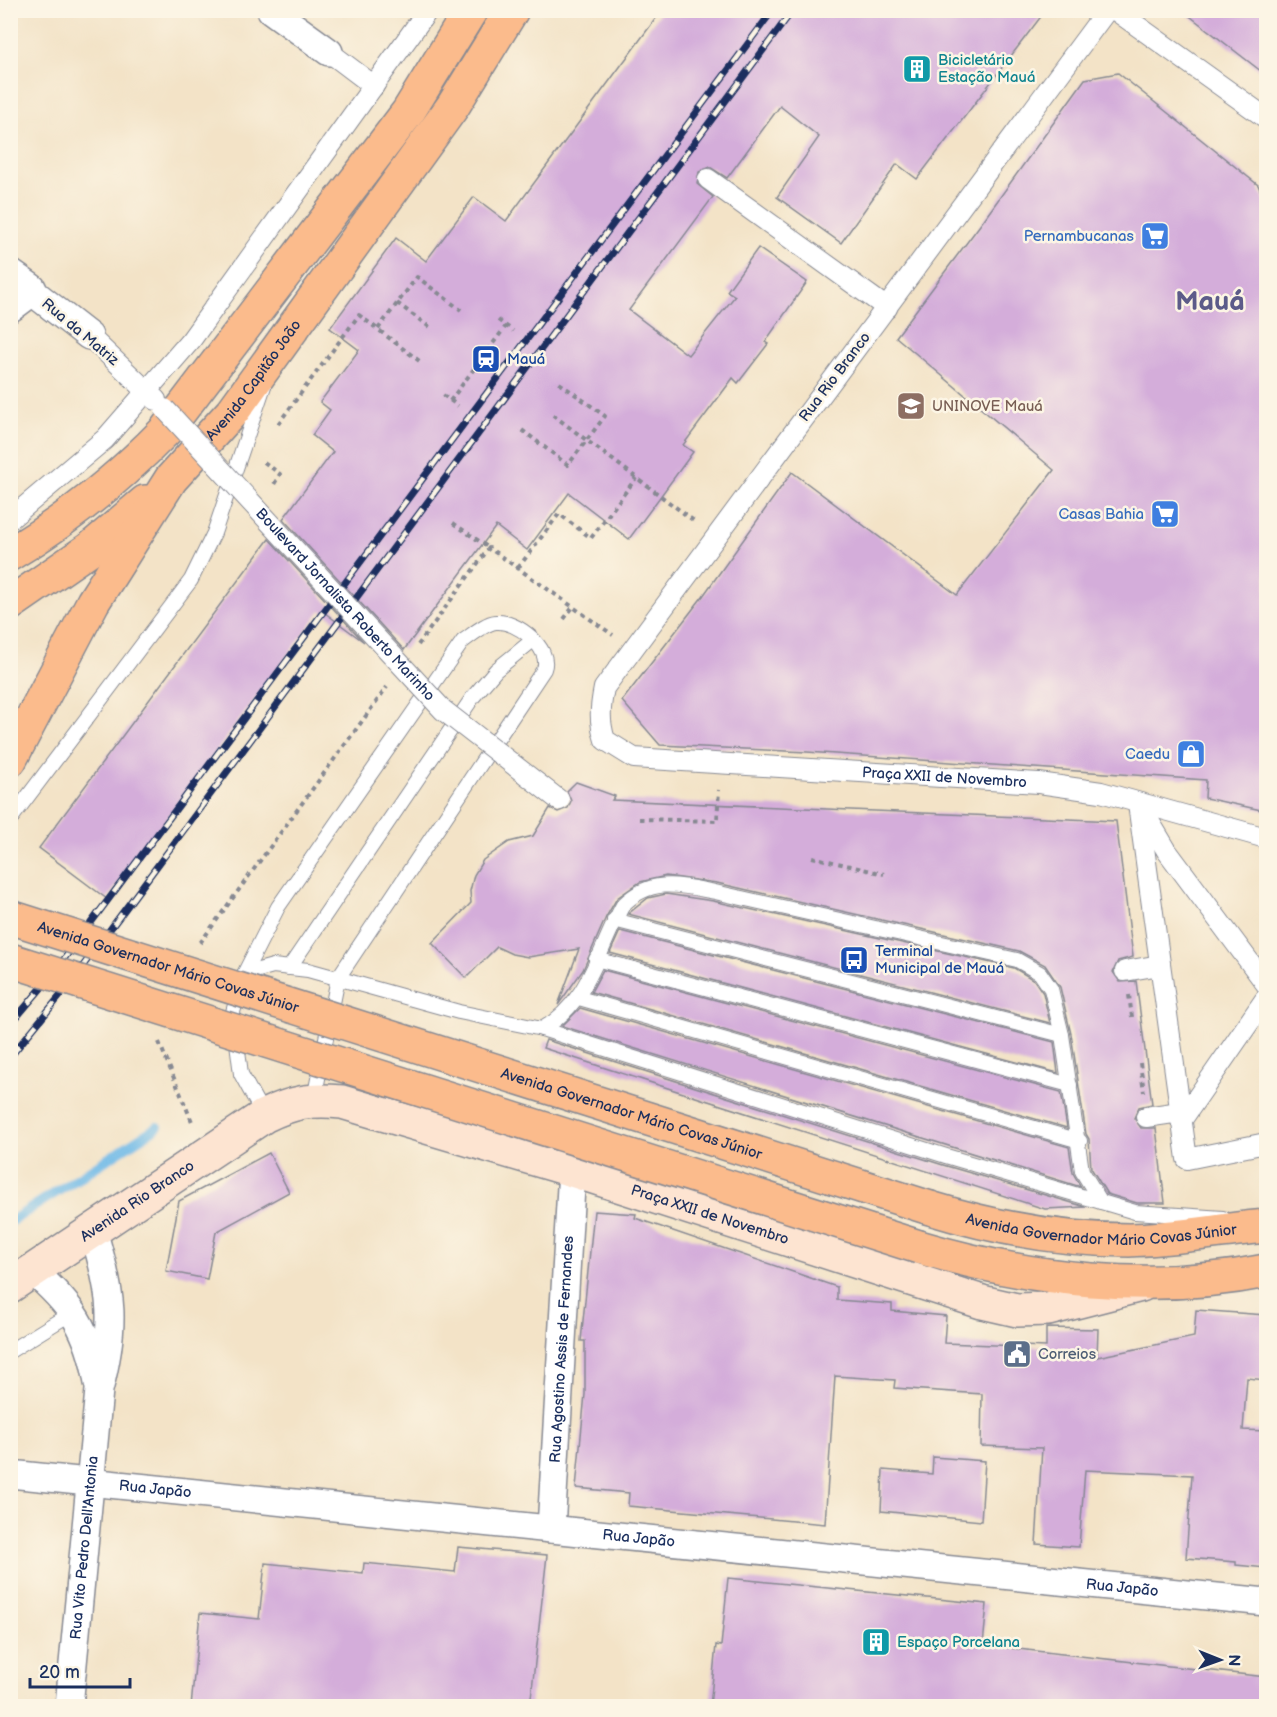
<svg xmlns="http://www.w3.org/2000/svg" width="1277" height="1717" font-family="'Balsamiq Sans',sans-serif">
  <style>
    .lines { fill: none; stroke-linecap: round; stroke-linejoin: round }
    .stream { stroke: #6eb9e7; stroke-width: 10 }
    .building { fill: #d4adda }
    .service-casing { stroke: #878992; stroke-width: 16 }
    .pedestrian-casing { stroke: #878992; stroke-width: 22 }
    .minor-casing { stroke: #878992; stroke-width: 30 }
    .tertiary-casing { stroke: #878992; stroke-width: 36 }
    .secondary-casing { stroke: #878992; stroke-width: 36 }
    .primary-casing { stroke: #878992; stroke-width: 36 }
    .trunk-casing { stroke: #878992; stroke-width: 36 }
    .path { stroke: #878992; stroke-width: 4; stroke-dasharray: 4.5 4.5; stroke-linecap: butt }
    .service { stroke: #fff; stroke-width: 14 }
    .pedestrian { stroke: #fff; stroke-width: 20 }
    .minor { stroke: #fff; stroke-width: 27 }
    .tertiary { stroke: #fff; stroke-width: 33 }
    .secondary { stroke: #fde4d1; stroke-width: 33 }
    .primary { stroke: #fbbb8c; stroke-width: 33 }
    .trunk { stroke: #fbbb8c; stroke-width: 33 }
    .rail-casing { stroke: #1b2f5e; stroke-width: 7 }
    .rail { stroke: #fcf5e5; stroke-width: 4.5; stroke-dasharray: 14; stroke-linecap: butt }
    .pedestrian-bridge-casing { stroke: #878992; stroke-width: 22; stroke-linecap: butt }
    .primary-bridge-casing { stroke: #878992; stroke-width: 36; stroke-linecap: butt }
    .pedestrian-bridge { stroke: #fff; stroke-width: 20 }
    .primary-bridge { stroke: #fbbb8c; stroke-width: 33 }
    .labels { text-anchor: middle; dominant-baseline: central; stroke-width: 5; stroke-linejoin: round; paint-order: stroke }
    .culture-label { font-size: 15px; fill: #0d838f; stroke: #fcf5e5; text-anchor: start }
    .shop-label { font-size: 15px; fill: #366cbe; stroke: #fcf5e5; text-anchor: end }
    .street-label { font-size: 15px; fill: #1b2f5e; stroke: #fcf5e5 }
    .transit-label { font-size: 15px; fill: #164399; stroke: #fcf5e5; text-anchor: start }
    .education-label { font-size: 15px; fill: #785e54; stroke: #fcf5e5; text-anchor: start }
    .service-label { font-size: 15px; fill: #4e5e75; stroke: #fcf5e5; text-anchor: start }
    .town-label { font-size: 27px; font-weight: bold; fill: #5c5b89; stroke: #fcf5e5 }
  </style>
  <rect width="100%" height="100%" fill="#fcf5e5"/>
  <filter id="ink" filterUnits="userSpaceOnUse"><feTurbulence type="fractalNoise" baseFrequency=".0167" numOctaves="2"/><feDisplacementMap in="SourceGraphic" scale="12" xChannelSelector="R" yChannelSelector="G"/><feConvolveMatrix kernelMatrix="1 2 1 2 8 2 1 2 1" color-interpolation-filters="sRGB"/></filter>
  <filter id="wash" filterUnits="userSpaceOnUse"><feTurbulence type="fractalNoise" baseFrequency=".008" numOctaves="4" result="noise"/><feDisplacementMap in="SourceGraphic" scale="24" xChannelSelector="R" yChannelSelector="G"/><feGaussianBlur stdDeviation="1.35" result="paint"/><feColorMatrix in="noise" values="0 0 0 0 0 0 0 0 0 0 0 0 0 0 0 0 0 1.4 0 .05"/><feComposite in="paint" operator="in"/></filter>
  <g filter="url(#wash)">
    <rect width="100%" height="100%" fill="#f3e3c7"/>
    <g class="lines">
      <!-- stream -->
      <polyline class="stream" points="10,1222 157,1127"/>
    </g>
    <g id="blocks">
      <!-- building -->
      <g class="building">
        <polygon points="662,10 1046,10 917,179 897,164 841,243 777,197 819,137 780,106 727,178 710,167 699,172 697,184 713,197 629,310 688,355 735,296 727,291 758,248 807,282 765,342 768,344 738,383 733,378 683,445 693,452 629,539 569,493 527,550 496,526 404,650 283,519 333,452 312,435 330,410 320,402 359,350 330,328 396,238 426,261 474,197 506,221"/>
        <polygon points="1182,10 1266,10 1266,75"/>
        <polygon points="1118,73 1258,185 1266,203 1266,811 1205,798 1206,780 807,752 660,745 622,701 703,596 792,472 957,595 1054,470 896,337 980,225 1085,79"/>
        <polygon points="269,539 364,642 321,610 107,899 39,848"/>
        <polygon points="576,782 615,796 612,800 1116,821 1133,957 1118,961 1113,972 1120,982 1136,981 1152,1104 1139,1107 1134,1118 1141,1128 1156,1128 1165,1203 1137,1203 1107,1194 1091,1168 1089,1139 1086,1134 1071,1034 1060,987 1045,965 1019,951 717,883 666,876 640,882 617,898 606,917 583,970 558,1005 579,949 528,957 512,954 497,947 466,978 432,943 471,903 470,891 474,875 483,860 509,842 533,836 550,808 558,812 568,808 571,801 567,791"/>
        <polygon points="666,894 713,901 1014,968 1034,980 1043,993 1050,1023 628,914 648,898"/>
        <polygon points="620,931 1054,1042 1058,1073 610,953"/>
        <polygon points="603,970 1061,1092 1067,1128 591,992"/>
        <polygon points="580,1008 1069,1147 1073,1173 1081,1187 562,1026"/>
        <polygon points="546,1040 943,1165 1086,1207 1045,1209 543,1048"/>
        <polygon points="269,1153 289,1192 216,1232 207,1279 166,1271 179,1201"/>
        <polygon points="594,1211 636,1214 635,1218 837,1287 837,1300 892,1304 892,1311 946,1316 944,1343 1046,1347 1046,1328 1098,1329 1097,1357 1194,1337 1196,1310 1266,1315 1266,1380 1247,1378 1243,1430 1266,1431 1266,1568 1236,1565 1236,1562 1186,1558 1192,1475 1085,1470 1079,1547 1036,1544 1042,1448 981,1446 982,1394 894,1388 895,1380 835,1376 825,1524 628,1506 629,1493 576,1488 585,1394 585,1341 581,1341"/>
        <polygon points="933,1457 985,1461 981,1521 881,1511 883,1470 932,1474"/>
        <polygon points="458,1547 547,1555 530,1707 269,1707 238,1703 237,1707 191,1707 200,1613 259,1619 265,1563 363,1573 364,1563 455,1572"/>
        <polygon points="728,1578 987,1604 983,1645 1266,1677 1266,1707 710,1707 716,1645 721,1646"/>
      </g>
    </g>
  </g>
  <g filter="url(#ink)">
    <use href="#blocks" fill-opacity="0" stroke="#878992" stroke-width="1.5"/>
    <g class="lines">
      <!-- service casing -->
      <g class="service-casing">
        <g id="service">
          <polyline points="10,820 191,580 214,533 264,386"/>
          <polyline points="614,920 1062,1035"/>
          <polyline points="596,959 1070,1085"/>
          <polyline points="289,968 473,697 496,670 533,640"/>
          <path d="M244,974l29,-8 35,4 151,42 83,17c47,-26 56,-79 81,-124 28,-28 56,-20 92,-13l302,68 23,13 11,16 11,46 20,136 19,31"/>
          <polyline points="579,998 1080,1141"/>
          <polyline points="542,1029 946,1156 1135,1212 1223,1218"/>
          <path d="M264,1116l-23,-42 -8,-62 11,-38 34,-67 185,-266c9,-6 22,-18 33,-19 20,-2 56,26 48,47l-206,309 -24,121"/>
          <polyline points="10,1351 73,1312"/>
        </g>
      </g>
      <!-- pedestrian casing -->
      <g class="pedestrian-casing">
        <g id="pedestrian">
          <path id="s1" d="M1107,10l-503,678c-4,20 -5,33 1,52l29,18 405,25 62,9 165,46"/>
          <polyline points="1115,10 1266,118"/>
          <polyline points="329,52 374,86"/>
          <polyline points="708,179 887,308"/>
          <polyline points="89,336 156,400"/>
          <polyline points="10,519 105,439 191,340 428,10"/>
          <polyline points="1138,804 1187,1159 1266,1143"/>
          <polyline points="1143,811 1167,851 1266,984"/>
          <polyline points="1125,971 1160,965"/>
          <polyline points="1146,1117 1180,1112"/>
          <polyline points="1181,1121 1266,998"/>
        </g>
      </g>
      <!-- minor casing -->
      <g class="minor-casing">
        <g id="minor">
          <polyline points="271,10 329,52"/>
          <polyline points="30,290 89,336"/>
          <path d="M31,1270c41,34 58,60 67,113"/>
          <path id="s2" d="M10,1474l1256,128"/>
          <path id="s3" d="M551,1529l21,-359"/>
          <path id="s4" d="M69,1706l30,-316c17,-65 14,-95 -6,-159"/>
        </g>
      </g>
      <!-- tertiary casing -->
      <g class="tertiary-casing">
        <polyline id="tertiary" points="10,276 30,290 10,305"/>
      </g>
      <!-- secondary casing -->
      <g class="secondary-casing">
        <g id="secondary">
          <path id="s5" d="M10,1286l254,-170c29,-14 45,-17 78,-14l230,68 410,132 35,8 31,-1 93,-24"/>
        </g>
      </g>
      <!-- primary casing -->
      <g class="primary-casing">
        <g id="primary">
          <path id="s6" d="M930,1208c65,20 130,32 199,32 45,-1 92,-10 137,-14"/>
          <path d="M919,1247c111,33 233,47 347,24"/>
        </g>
      </g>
      <!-- trunk casing -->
      <g class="trunk-casing">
        <g id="trunk">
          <path d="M10,554c58,-34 108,-75 155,-123l243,-319 63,-102"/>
          <polyline points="10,604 91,548 145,502"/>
          <path id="s7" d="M10,760l83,-158 78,-123 62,-68 220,-305 59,-96"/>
        </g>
      </g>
      <!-- path -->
      <g class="path">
        <polyline points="397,303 432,329"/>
        <polyline points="498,320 513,331"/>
        <polyline points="378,329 417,277 461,310"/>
        <polyline points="443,395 458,406"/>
        <polyline points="450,401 506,326"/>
        <polyline points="553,415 694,521"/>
        <polyline points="278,424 359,315 422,363"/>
        <polyline points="522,430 568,465 605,416 558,382"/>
        <polyline points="264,462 280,474 273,486"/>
        <polyline points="453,523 489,548"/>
        <polyline points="518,568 559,514 591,538 636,478"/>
        <polyline points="564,619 573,607"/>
        <polyline points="418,645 489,548 613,635"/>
        <polyline points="639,819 717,821 719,790"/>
        <polyline points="812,857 884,874"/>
        <polyline points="200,943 387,687"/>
        <polyline points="1129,995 1132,1017"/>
        <polyline points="159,1042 193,1124"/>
        <polyline points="1140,1063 1144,1092"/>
      </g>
      <!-- service -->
      <use href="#service" class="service"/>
      <!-- pedestrian -->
      <use href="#pedestrian" class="pedestrian"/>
      <!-- minor -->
      <use href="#minor" class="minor"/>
      <!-- tertiary -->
      <use href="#tertiary" class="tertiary"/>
      <!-- secondary -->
      <use href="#secondary" class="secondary"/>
      <!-- primary -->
      <use href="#primary" class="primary"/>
      <!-- trunk -->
      <use href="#trunk" class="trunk"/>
      <!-- rail casing -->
      <g class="rail-casing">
        <g id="rail">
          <polyline points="10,1025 49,979 773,10"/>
          <polyline points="10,1057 65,990 793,10"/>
        </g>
      </g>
      <!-- rail -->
      <use href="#rail" class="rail"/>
      <!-- pedestrian-bridge casing -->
      <g class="pedestrian-bridge-casing">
        <g id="pedestrian-bridge">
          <path id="s8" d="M165,409l278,301 116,90"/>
        </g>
      </g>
      <!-- primary-bridge casing -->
      <g class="primary-bridge-casing">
        <g id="primary-bridge">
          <path id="s9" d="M10,917l920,291"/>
          <polyline points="10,960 919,1247"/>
        </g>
      </g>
      <!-- pedestrian-bridge -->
      <use href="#pedestrian-bridge" class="pedestrian-bridge"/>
      <!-- primary-bridge -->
      <use href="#primary-bridge" class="primary-bridge"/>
    </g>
  </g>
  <!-- icons -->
  <defs>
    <g id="building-square" transform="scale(1.5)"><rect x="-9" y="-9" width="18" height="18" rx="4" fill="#0f9aa8" stroke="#fcf5e5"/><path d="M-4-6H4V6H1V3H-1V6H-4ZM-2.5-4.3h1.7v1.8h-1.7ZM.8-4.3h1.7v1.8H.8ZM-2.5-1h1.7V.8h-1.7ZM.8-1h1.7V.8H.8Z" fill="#fff"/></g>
    <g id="supermarket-square" transform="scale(1.5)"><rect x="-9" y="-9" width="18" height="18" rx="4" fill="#3f7fe0" stroke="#fcf5e5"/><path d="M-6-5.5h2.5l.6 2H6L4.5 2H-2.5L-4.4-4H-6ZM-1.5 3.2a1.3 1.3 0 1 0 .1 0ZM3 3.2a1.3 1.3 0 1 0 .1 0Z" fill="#fff"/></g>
    <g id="station-square" transform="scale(1.5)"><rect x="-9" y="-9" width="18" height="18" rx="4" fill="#1a4fb4" stroke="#fcf5e5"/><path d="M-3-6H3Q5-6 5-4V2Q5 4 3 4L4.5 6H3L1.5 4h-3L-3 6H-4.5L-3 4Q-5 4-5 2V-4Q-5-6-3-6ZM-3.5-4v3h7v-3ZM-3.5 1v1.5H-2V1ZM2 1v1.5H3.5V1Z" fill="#fff"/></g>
    <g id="university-square" transform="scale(1.5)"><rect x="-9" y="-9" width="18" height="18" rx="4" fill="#8d6e63" stroke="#fcf5e5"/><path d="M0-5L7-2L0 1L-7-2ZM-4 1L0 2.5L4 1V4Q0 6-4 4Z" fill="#fff"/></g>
    <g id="shop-square" transform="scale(1.5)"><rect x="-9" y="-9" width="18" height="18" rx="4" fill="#3f7fe0" stroke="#fcf5e5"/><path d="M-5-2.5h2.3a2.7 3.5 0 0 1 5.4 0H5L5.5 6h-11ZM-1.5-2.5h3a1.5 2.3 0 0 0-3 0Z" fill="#fff"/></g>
    <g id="bus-square" transform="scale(1.5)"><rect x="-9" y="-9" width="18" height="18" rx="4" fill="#1a4fb4" stroke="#fcf5e5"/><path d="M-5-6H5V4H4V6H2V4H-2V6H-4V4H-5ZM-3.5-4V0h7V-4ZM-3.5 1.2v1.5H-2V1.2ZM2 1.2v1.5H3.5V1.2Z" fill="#fff"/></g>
    <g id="civic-square" transform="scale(1.5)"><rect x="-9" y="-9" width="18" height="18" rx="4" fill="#5c6f8a" stroke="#fcf5e5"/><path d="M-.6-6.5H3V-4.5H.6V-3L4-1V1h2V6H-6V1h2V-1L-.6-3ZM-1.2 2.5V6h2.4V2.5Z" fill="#fff"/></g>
  </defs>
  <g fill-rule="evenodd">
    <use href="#building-square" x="917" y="69"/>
    <use href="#supermarket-square" x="1155" y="236"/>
    <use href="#station-square" x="486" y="359"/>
    <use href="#university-square" x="911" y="406"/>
    <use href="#supermarket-square" x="1165" y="514"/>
    <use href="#shop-square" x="1191" y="754"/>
    <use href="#bus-square" x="854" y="960"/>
    <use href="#civic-square" x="1017" y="1354"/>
    <use href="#building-square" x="876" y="1642"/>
  </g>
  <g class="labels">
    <!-- culture labels -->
    <g class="culture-label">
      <text x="938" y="60">Bicicletário<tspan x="938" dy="17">Estação Mauá</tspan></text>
      <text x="897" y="1642">Espaço Porcelana</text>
    </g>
    <!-- shop labels -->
    <g class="shop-label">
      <text x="1134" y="236">Pernambucanas</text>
      <text x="1144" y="514">Casas Bahia</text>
      <text x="1170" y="754">Caedu</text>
    </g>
    <!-- street labels -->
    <g class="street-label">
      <text transform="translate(80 332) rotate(40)">Rua da Matriz</text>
      <text transform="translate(835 377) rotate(-53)">Rua Rio Branco</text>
      <text stroke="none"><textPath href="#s7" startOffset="453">Avenida Capitão João</textPath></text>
      <text stroke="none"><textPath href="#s8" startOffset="266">Boulevard Jornalista Roberto Marinho</textPath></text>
      <text stroke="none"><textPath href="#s1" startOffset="1242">Praça XXII de Novembro</textPath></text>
      <text stroke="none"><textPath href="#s9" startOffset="166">Avenida Governador Mário Covas Júnior</textPath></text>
      <text stroke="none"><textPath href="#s9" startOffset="652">Avenida Governador Mário Covas Júnior</textPath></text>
      <text stroke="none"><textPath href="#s5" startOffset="153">Avenida Rio Branco</textPath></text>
      <text stroke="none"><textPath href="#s5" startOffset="771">Praça XXII de Novembro</textPath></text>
      <text stroke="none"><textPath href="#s6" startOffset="174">Avenida Governador Mário Covas Júnior</textPath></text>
      <text stroke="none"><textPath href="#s3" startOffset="180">Rua Agostino Assis de Fernandes</textPath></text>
      <text stroke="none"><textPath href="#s2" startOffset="146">Rua Japão</textPath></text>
      <text stroke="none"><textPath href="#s2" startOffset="632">Rua Japão</textPath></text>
      <text stroke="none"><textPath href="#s4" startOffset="159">Rua Vito Pedro Dell'Antonia</textPath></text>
      <text stroke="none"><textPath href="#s2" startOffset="1118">Rua Japão</textPath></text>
    </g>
    <!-- transit labels -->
    <g class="transit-label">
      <text x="507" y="359">Mauá</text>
      <text x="875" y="951">Terminal<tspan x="875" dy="17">Municipal de Mauá</tspan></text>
    </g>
    <!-- education labels -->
    <g class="education-label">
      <text x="932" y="406">UNINOVE Mauá</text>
    </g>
    <!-- service labels -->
    <g class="service-label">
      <text x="1038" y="1354">Correios</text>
    </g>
    <!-- town labels -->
    <g class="town-label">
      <text x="1210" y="302">Mauá</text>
    </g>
  </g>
  <!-- margin -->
  <rect width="1277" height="1717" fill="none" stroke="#fcf5e5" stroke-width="36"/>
  <!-- north arrow -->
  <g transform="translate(1220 1660) rotate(91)" stroke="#fcf5e5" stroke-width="4.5" paint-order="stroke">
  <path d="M0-4.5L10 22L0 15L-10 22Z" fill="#1b2f5e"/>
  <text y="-9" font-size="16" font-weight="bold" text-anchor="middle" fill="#1b2f5e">N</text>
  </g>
  <!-- scale -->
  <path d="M30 1678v9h100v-9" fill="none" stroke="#1b2f5e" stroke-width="3"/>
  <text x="39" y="1678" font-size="18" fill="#1b2f5e" stroke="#fcf5e5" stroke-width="4.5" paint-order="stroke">20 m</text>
</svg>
